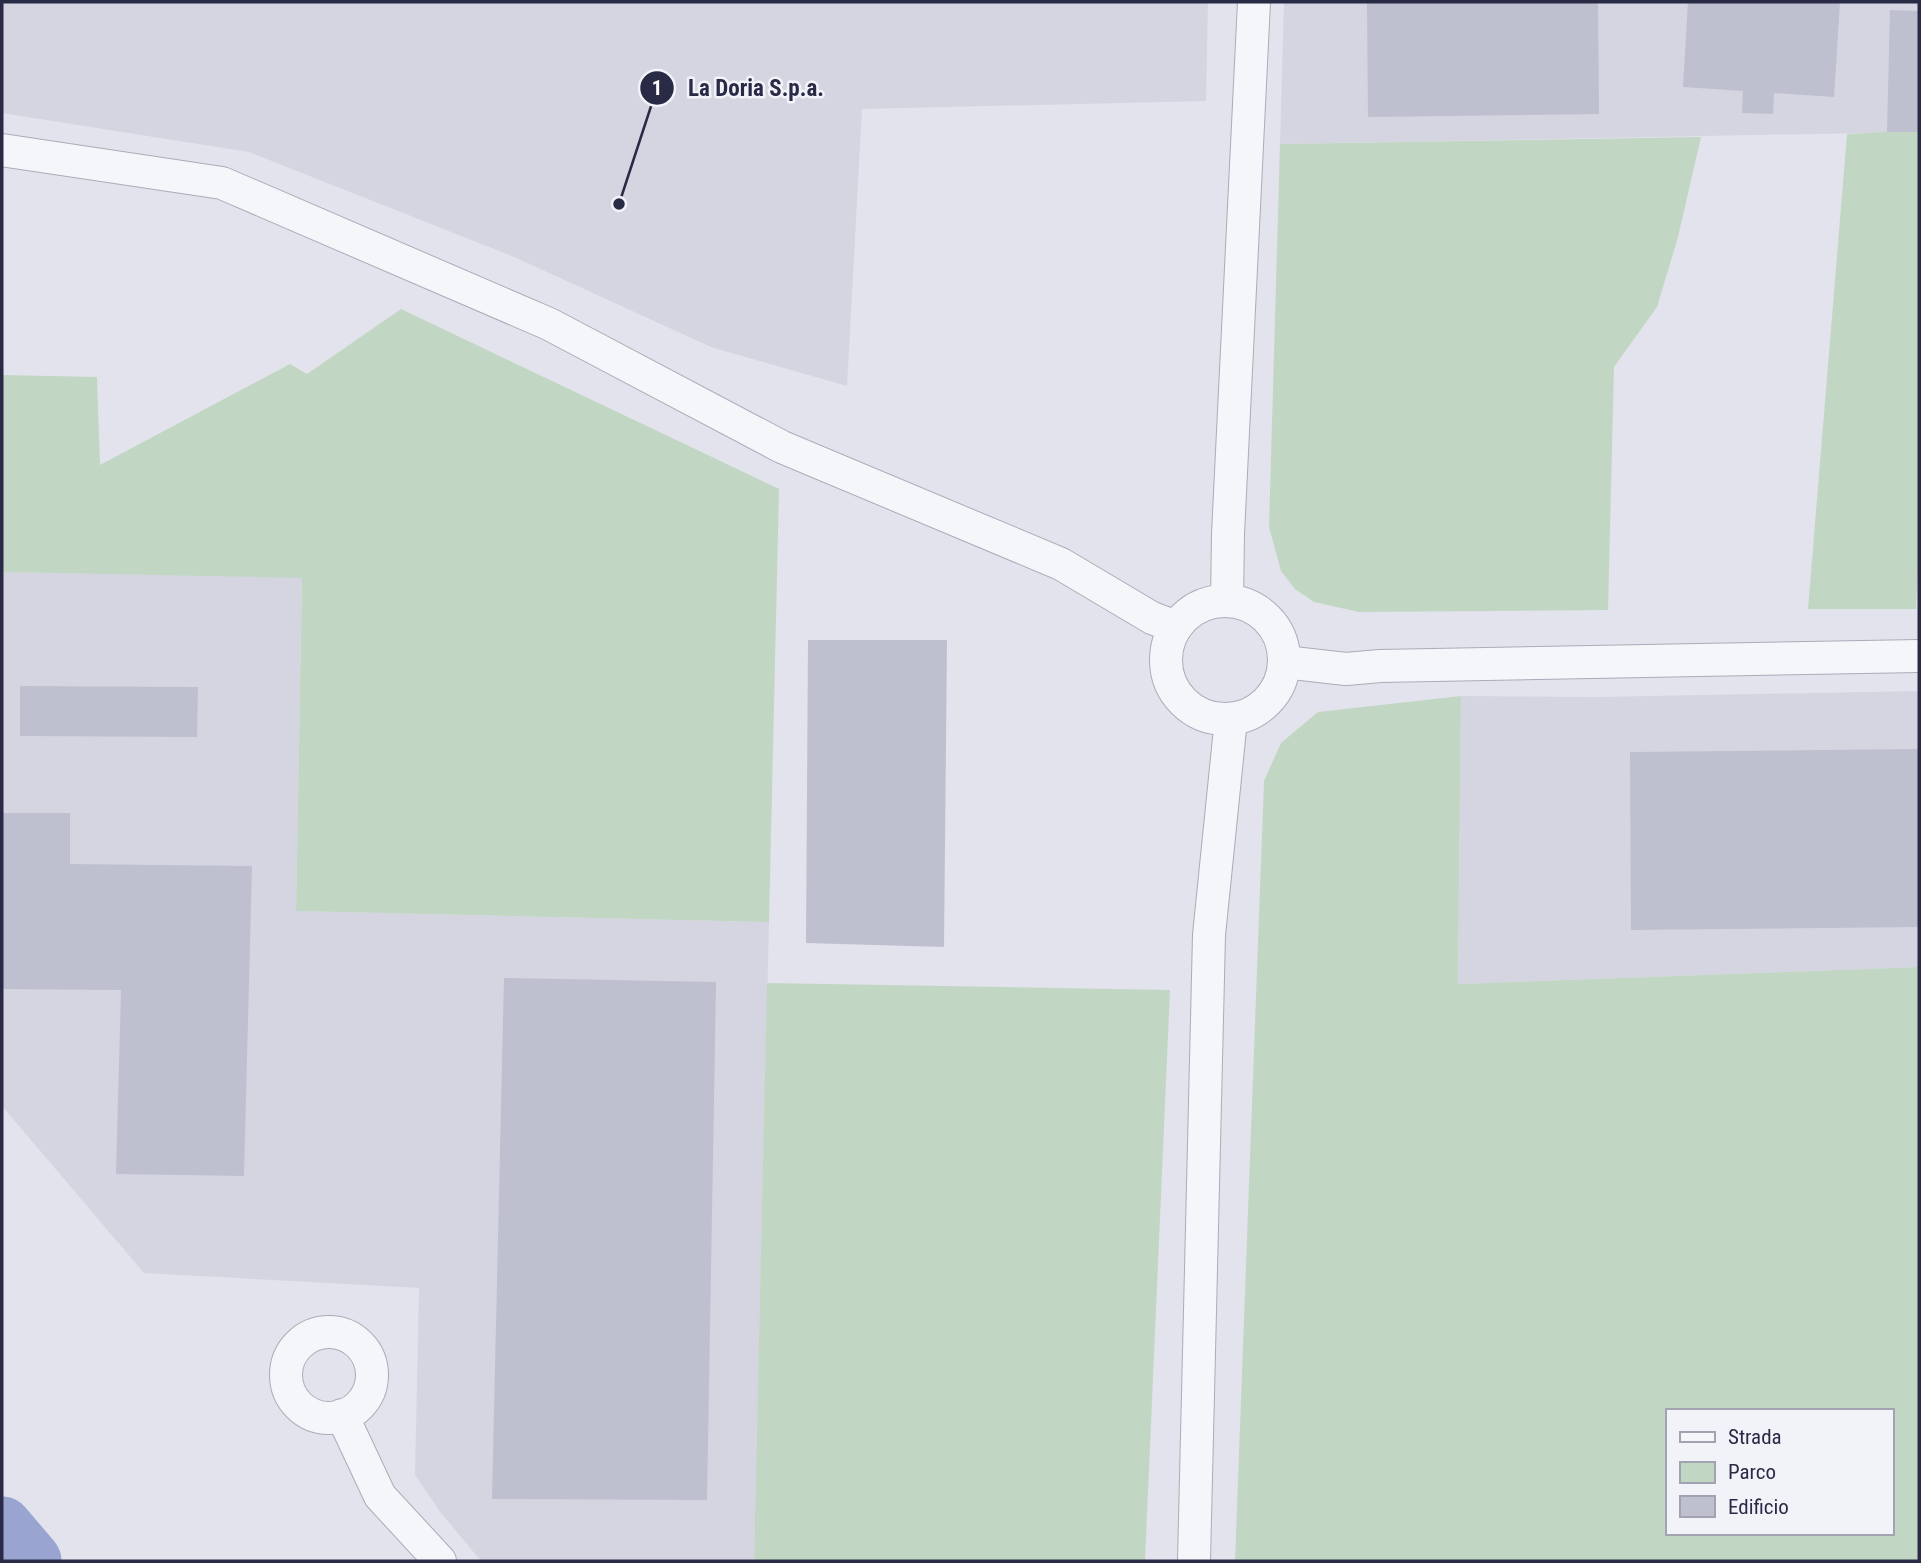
<svg xmlns="http://www.w3.org/2000/svg" width="1921" height="1563" font-family="'Roboto Condensed',sans-serif">
  <style>
    .built { fill: #d4d5e1 }
    .green { fill: #c2d7c3; fill-rule: evenodd }
    .lines { fill: none; stroke-linecap: round; stroke-linejoin: round }
    .river { stroke: #99a4d0; stroke-width: 61 }
    .building { fill: #bec0cf }
    .street-casing { stroke: #aaacba; stroke-width: 34 }
    .street { stroke: #f5f6fa; stroke-width: 32 }
    .leader { fill: none; stroke: #282a46; stroke-width: 2.5 }
    .callout-dot { fill: #282a46; stroke: #f2f3f9; stroke-width: 2.5 }
    .mark-label { font-size: 21px; text-anchor: middle; font-weight: bold; fill: #fff }
    .callout-label { font-size: 23px; text-anchor: middle; font-weight: bold; fill: #282a46; stroke: #f2f3f9; stroke-width: 5; stroke-linejoin: round; paint-order: stroke }
  </style>
  <rect width="100%" height="100%" fill="#e2e3ec"/>
  <!-- built -->
  <g class="built">
    <polygon points="2,2 1208,2 1206,101 862,109 847,386 711,347 512,256 249,152 2,113"/>
    <polygon points="1284,2 1919,2 1919,132 1280,144"/>
    <polygon points="2,572 302,577 296,911 769,922 754,1561 481,1561 441,1513 415,1475 419,1288 144,1273 2,1106"/>
    <polygon points="1919,691 1919,967 1458,984 1461,696 1597,697"/>
  </g>
  <!-- green -->
  <g class="green">
    <polygon points="1887,132 1919,132 1919,550 1916,609 1808,609 1847,134"/>
    <polygon points="1701,137 1678,237 1657,307 1614,367 1608,610 1359,612 1314,602 1295,589 1281,571 1269,527 1280,144"/>
    <polygon points="401,309 779,489 769,922 296,911 302,578 2,572 2,375 97,377 100,465 290,364 307,374"/>
    <path d="M1461,696l-3,288 461,-17v594h-684l29,-780 17,-38 37,-31zM1667,1411h224v122h-224z"/>
    <polygon points="767,983 1170,990 1145,1561 754,1561"/>
  </g>
  <g class="lines">
    <!-- river -->
    <polyline class="river" points="2,1527 31,1561"/>
  </g>
  <!-- building -->
  <g class="building">
    <polygon points="1367,2 1598,2 1599,114 1368,117"/>
    <polygon points="1688,2 1840,2 1834,97 1774,93 1773,114 1742,113 1743,91 1683,87"/>
    <polygon points="1890,10 1919,11 1919,132 1887,132"/>
    <polygon points="808,640 947,640 944,947 806,943"/>
    <polygon points="20,686 198,687 197,737 20,736"/>
    <polygon points="1919,749 1919,927 1631,930 1630,752"/>
    <polygon points="2,813 70,813 70,864 252,866 244,1176 116,1174 121,990 2,989"/>
    <polygon points="504,978 716,982 707,1500 492,1499"/>
  </g>
  <g class="lines">
    <!-- street casing -->
    <g class="street-casing">
      <g id="street">
        <polyline points="2,150 222,183 549,324 782,447 1061,564 1152,618 1176,627"/>
        <polyline points="1227,601 1228,534 1254,2"/>
        <circle cx="1225" cy="660" r="59"/>
        <polyline points="1284,662 1346,669 1380,666 1919,656"/>
        <circle cx="329" cy="1375" r="43"/>
        <polyline points="342,1415 380,1496 440,1561"/>
        <polyline points="1194,1561 1209,935 1231,719"/>
      </g>
    </g>
    <!-- street -->
    <use href="#street" class="street"/>
  </g>
  <!-- callouts -->
  <path class="leader" d="M619 204L657 88"/>
  <g class="callout-dot">
    <circle cx="619" cy="204" r="7"/>
    <circle cx="657" cy="88" r="18"/>
  </g>
  <g class="mark-label">
    <text x="657" y="95">1</text>
  </g>
  <g class="callout-label">
    <text x="756" y="96">La Doria S.p.a.</text>
  </g>
  <!-- border -->
  <rect width="1921" height="1563" fill="none" stroke="#282a46" stroke-width="7"/>
  <!-- legend -->
  <rect x="1666" y="1409" width="228" height="126" fill="#f2f3f9" stroke="#a1a3b1" stroke-width="2"/>
  <rect x="1680" y="1432" width="35" height="10" fill="#f5f6fa" stroke="#a1a3b1" stroke-width="2"/>
  <text x="1728" y="1444" font-size="21" fill="#282a46">Strada</text>
  <rect x="1680" y="1462" width="35" height="21" fill="#c2d7c3" stroke="#a1a3b1" stroke-width="2"/>
  <text x="1728" y="1479" font-size="21" fill="#282a46">Parco</text>
  <rect x="1680" y="1496" width="35" height="21" fill="#bec0cf" stroke="#a1a3b1" stroke-width="2"/>
  <text x="1728" y="1514" font-size="21" fill="#282a46">Edificio</text>
</svg>
